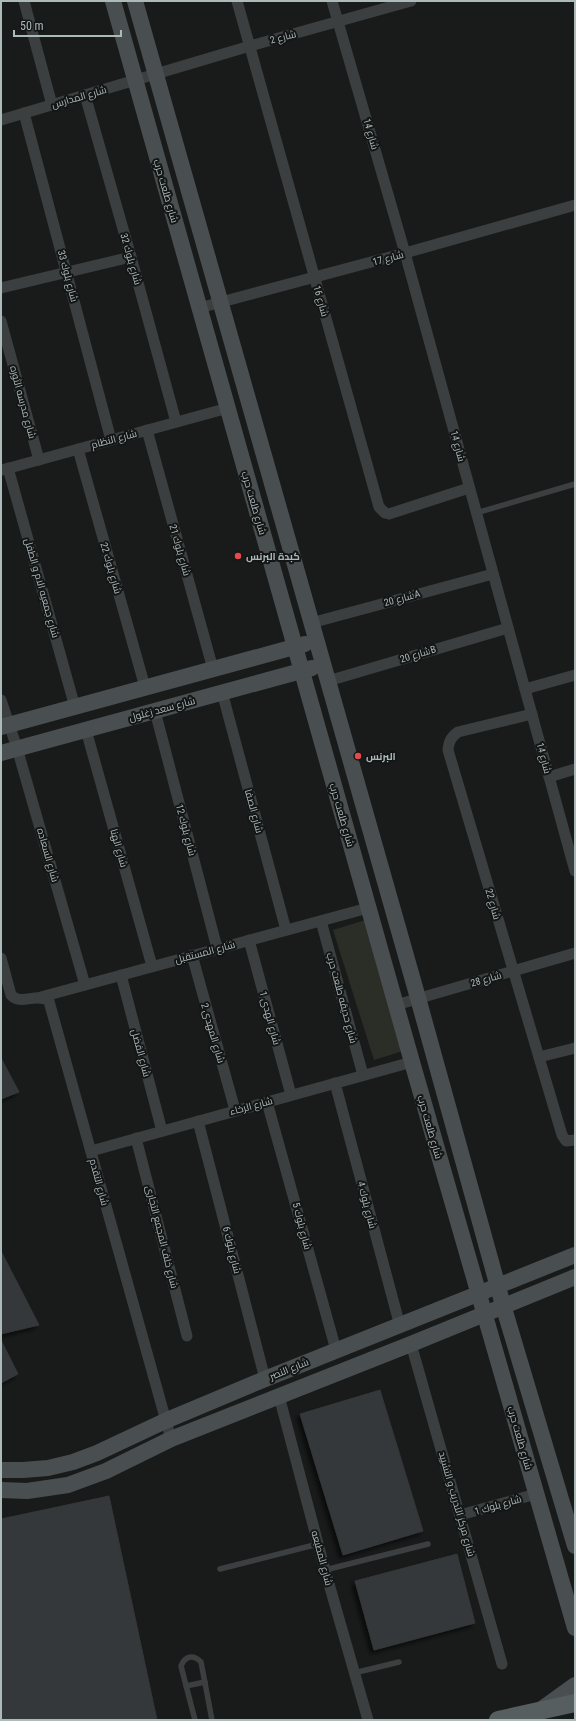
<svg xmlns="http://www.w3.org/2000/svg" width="576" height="1721" font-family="'Roboto Condensed',Cairo,sans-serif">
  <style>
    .green { fill: #2a2e26 }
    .building { fill: #36393a; stroke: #343637; filter: url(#shadow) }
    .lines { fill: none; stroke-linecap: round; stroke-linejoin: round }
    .lane { stroke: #3b3f40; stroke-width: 5.5 }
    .street { stroke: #3b3f40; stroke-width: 11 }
    .secondary { stroke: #494f50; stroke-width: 16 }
    .primary { stroke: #575e5f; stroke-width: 18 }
    .poi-dot { fill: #e34a4c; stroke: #141616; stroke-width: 1.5 }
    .labels { text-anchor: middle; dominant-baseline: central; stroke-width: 4; stroke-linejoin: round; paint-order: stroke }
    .street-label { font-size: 10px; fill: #adbaba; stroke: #141616 }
    .poi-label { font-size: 10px; font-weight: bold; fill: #adbaba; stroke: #141616; text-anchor: start }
  </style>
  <defs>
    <filter id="shadow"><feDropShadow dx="-3.5" dy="3.5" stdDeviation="2" flood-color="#0009"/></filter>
  </defs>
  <rect width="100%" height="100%" fill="#191b1b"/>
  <!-- green -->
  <polygon class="green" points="365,920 403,1051 374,1060 333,930"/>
  <!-- building -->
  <g class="building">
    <polygon points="1,1058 19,1092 1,1099"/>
    <polygon points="1,1251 39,1325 1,1334"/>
    <polygon points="1,1340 18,1374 1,1383"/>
    <polygon points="380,1390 423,1531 343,1555 300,1414"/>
    <polygon points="109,1496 157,1720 1,1720 1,1519"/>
    <polygon points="457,1554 475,1623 374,1650 355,1581"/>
  </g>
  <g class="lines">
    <!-- lane -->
    <g class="lane">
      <polyline points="476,513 575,484"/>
      <polyline points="220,1569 318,1544"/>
      <polyline points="325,1570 428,1544"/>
      <polyline points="354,1673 399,1662"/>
      <polyline points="186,1686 205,1682"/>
      <path d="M195,1720l-14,-54c4,-10 12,-12 20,-4l11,58"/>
    </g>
    <!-- street -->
    <g class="street">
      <polyline points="24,1 52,105"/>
      <polyline points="237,1 379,507 385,513 389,514 469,488"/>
      <polyline points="332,1 405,253 575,871"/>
      <polyline points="85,95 131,257 176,422"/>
      <polyline points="24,113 111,440"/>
      <polyline points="1,120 250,46 411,1"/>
      <polyline points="1,288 131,257"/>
      <polyline points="199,308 405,253 575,205"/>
      <polyline points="1,321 39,460"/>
      <polyline points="147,430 213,669"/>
      <polyline points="78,449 145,687"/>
      <polyline points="8,468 75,707"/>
      <polyline points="2,470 228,408"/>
      <polyline points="311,623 493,574"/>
      <polyline points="328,681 508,628"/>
      <polyline points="525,689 575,675"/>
      <polyline points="222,692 286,930"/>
      <polyline points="1,700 17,748 85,985"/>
      <polyline points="155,711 217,948"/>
      <path d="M532,714l-74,18c-7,5 -9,9 -10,18l114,385 4,6 9,-1"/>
      <polyline points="86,730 152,966"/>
      <polyline points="549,777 575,769"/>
      <polyline points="321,921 363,1075"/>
      <polyline points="249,940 291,1095"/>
      <polyline points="192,955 235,1110"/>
      <path d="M1,958l10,37c10,11 26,-3 38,6l1,4 121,434"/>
      <polyline points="121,975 162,1131"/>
      <polyline points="41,997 368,908"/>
      <polyline points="396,1005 575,953"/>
      <polyline points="539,1057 575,1048"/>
      <polyline points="335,1083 400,1326"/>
      <polyline points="267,1102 336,1350"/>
      <polyline points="198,1121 265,1379"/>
      <polyline points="136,1138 187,1336"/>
      <polyline points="91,1151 412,1062"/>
      <polyline points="411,1344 502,1664"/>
      <polyline points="279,1396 325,1570 368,1720"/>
      <polyline points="460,1515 536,1494"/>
    </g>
    <!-- secondary -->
    <g class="secondary">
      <polyline points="113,1 412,1062 575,1628"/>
      <polyline points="135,1 418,998 503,1305 575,1546"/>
      <polyline points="1,727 305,644"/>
      <polyline points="1,753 312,668"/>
      <polyline points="1,1470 23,1470 48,1468 73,1462 97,1453 165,1421 265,1379 575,1255"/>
      <polyline points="1,1490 27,1491 68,1485 106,1471 171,1439 411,1344 575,1277"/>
      <polyline points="539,1711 575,1685"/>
    </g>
    <!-- primary -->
    <polyline class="primary" points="498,1720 575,1703"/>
  </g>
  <!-- markers -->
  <g class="poi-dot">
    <circle cx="238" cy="556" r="4"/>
    <circle cx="358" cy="756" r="4"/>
  </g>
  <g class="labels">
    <!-- street labels -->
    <g class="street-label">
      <text transform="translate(283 37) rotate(-15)">شارع 2</text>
      <text transform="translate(79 97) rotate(-16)">شارع المدارس</text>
      <text transform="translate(371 134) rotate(74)">شارع 14</text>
      <text transform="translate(166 191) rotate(74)">شارع طلعت حرب</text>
      <text transform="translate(388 258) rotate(-15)">شارع 17</text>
      <text transform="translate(131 259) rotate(74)">شارع بلوك 32</text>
      <text transform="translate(68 276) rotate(75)">شارع بلوك 33</text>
      <text transform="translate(321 301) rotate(74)">شارع 16</text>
      <text transform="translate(23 402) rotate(75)">شارع مدرسه الثوره</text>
      <text transform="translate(114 439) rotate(-15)">شارع النظام</text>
      <text transform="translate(458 446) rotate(75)">شارع 14</text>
      <text transform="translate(254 503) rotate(74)">شارع طلعت حرب</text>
      <text transform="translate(180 550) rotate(74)">شارع بلوك 21</text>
      <text transform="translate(111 568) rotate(74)">شارع بلوك 22</text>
      <text transform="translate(42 588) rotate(74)">شارع جمعيه الام و الطفل</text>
      <text transform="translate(402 598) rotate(-15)">شارع 20A</text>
      <text transform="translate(418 654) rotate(-17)">شارع 20B</text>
      <text transform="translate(162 709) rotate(-15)">شارع سعد زغلول</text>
      <text transform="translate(544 758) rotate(75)">شارع 14</text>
      <text transform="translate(254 811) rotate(75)">شارع الصفا</text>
      <text transform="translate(342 815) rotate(74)">شارع طلعت حرب</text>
      <text transform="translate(186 830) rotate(75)">شارع بلوك 12</text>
      <text transform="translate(119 848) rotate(74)">شارع الهنا</text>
      <text transform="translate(48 855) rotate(74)">شارع السعاده</text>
      <text transform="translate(493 904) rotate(74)">شارع 22</text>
      <text transform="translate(205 952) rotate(-15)">شارع المستقبل</text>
      <text transform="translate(486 979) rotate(-16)">شارع 28</text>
      <text transform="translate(342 998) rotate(75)">شارع حديقه طلعت حرب</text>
      <text transform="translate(270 1018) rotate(75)">شارع الهدى 1</text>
      <text transform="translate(213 1033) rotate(74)">شارع المهدى 2</text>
      <text transform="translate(141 1053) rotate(75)">شارع الفضل</text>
      <text transform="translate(251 1106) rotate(-15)">شارع الرخاء</text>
      <text transform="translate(430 1127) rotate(74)">شارع طلعت حرب</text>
      <text transform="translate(99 1182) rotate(75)">شارع التقدم</text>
      <text transform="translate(367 1205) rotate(75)">شارع بلوك 4</text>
      <text transform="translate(302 1226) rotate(75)">شارع بلوك 5</text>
      <text transform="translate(162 1237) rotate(76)">شارع خلف المجمع التجارى</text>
      <text transform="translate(232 1250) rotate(76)">شارع بلوك 6</text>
      <text transform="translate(289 1369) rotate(-22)">شارع النصر</text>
      <text transform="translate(520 1438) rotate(74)">شارع طلعت حرب</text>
      <text transform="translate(457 1504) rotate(74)">شارع مركز التدريب و التشييد</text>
      <text transform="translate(498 1505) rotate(-16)">شارع بلوك 1</text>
      <text transform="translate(322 1558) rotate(75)">شارع المطبعه</text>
    </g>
    <!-- poi labels -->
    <g class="poi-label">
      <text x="246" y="556">كبدة البرنس</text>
      <text x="366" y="756">البرنس</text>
    </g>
  </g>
  <!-- border -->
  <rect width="576" height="1721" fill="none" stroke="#adbaba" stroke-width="4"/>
  <!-- scale -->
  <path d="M14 30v6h107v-6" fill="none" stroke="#adbaba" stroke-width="2"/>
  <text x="20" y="30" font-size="12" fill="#adbaba" stroke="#141616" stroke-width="3" paint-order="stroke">50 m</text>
</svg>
